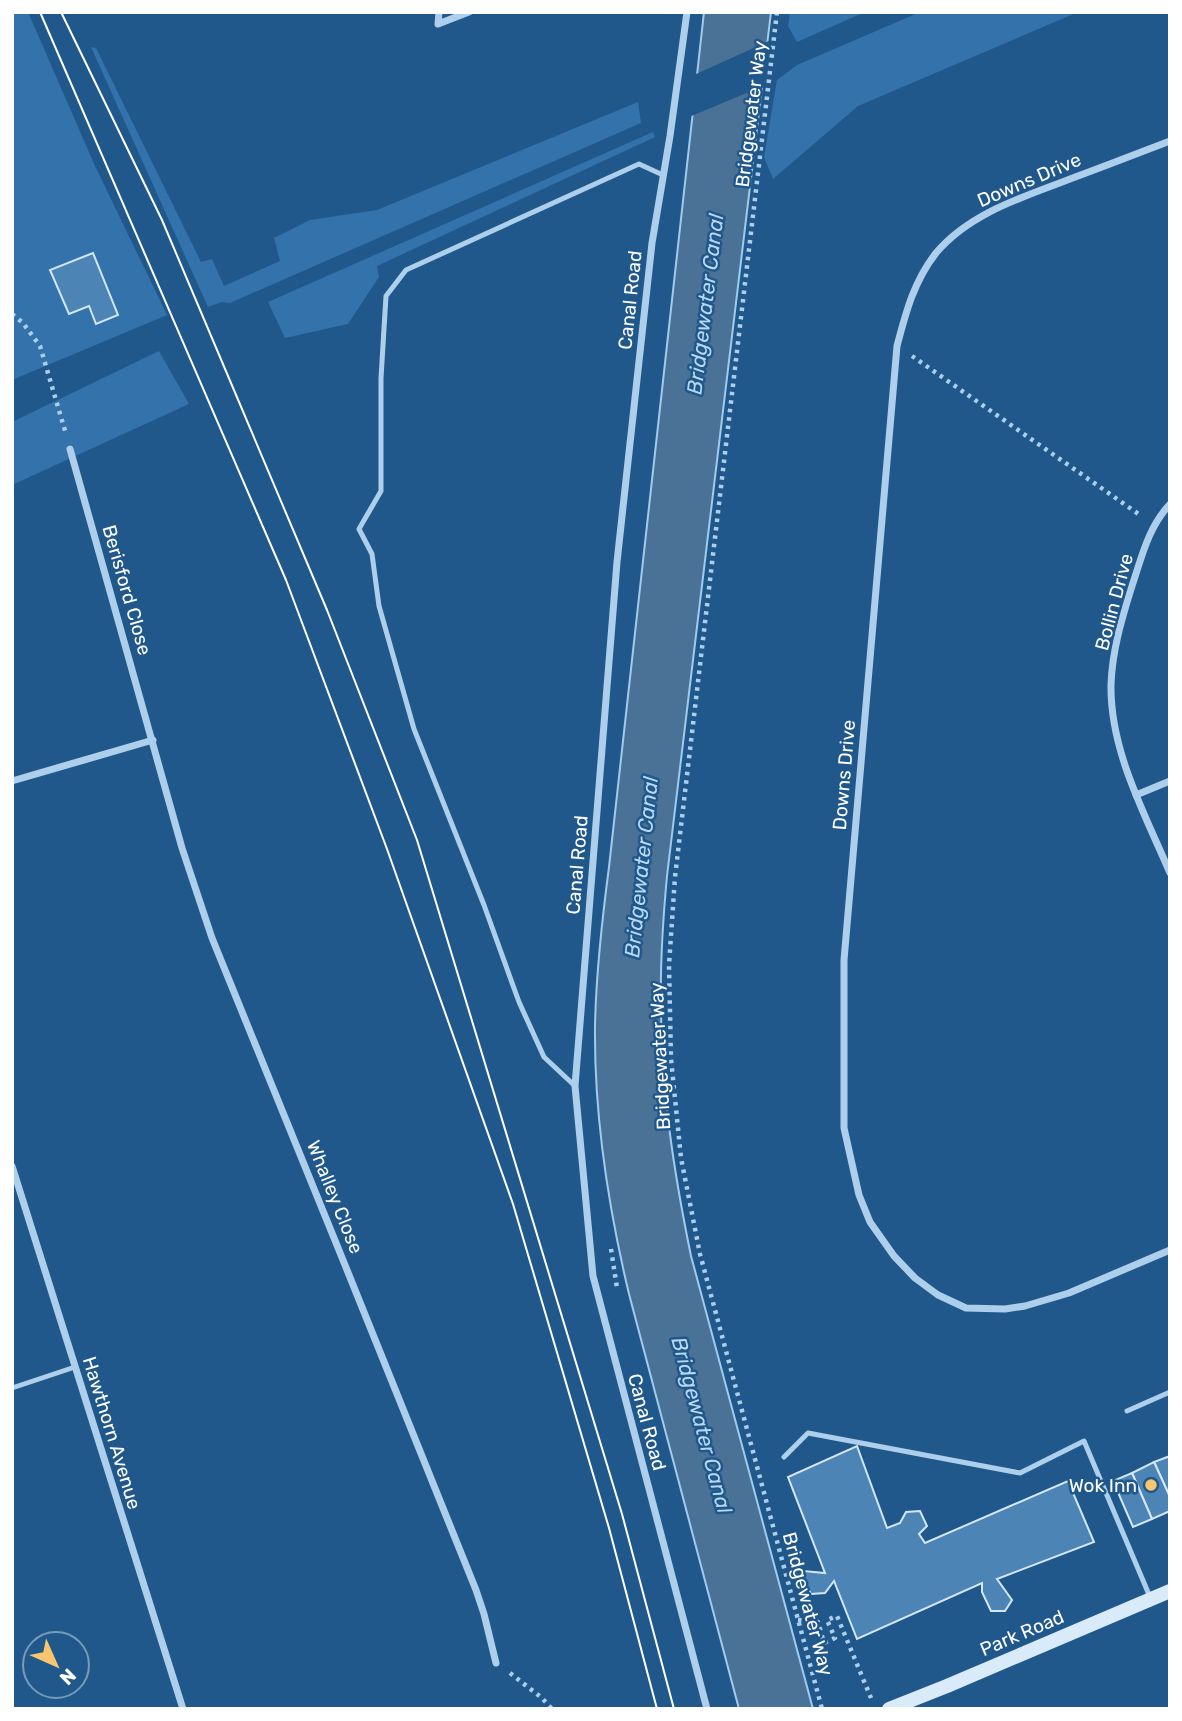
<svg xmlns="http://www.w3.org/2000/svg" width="1182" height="1721" font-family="Rubik,sans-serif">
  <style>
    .green { fill: #3372aa }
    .water { fill: #4a7297; stroke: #a1cbed; stroke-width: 2 }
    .pier { fill: #20588c }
    .building { fill: #4c84b6; stroke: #d3e7f9; stroke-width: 2 }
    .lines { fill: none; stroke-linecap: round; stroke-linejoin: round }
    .path { stroke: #adcfec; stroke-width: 4.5; stroke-dasharray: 3.5 5; stroke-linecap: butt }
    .lane { stroke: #adcfec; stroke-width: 5 }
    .street { stroke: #adcfec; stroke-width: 7 }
    .secondary { stroke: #d9eaf9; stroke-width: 14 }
    .tram { stroke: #fff; stroke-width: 2 }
    .poi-dot { fill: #f9c56e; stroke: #20588c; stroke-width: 2.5 }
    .labels { text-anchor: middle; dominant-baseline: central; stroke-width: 5; stroke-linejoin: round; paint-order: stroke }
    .street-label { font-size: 19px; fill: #fff; stroke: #20588c }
    .poi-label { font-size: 19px; fill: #fff; stroke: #20588c; text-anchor: end }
    .water-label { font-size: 21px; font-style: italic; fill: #b9d9f3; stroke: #20588c }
  </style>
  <rect width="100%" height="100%" fill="#20588c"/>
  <!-- green -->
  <g class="green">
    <path d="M12,12h16l67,154 72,149 -155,65v-238c3,-43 0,-87 0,-130z"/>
    <polygon points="790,12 865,12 797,42 788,26"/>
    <polygon points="920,12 1078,12 858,106 773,179 764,157 777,80 797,65"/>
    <polygon points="91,47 96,48 201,262 212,259 224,286 280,261 274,238 310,220 377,210 638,102 641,123 230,303 222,302 208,307"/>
    <polygon points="653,132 655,137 377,266 379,277 348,324 285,338 268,302"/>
    <polygon points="159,351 189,404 12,485 12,422"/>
  </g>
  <!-- water -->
  <path class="water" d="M704,12h67l-104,864c-4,43 -7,86 -6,129 0,85 13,168 30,251l122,453h-74l-110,-415c-21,-88 -35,-177 -34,-268 1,-53 7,-106 14,-159z"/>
  <!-- pier -->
  <polygon class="pier" points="771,40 766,85 689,117 694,75"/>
  <!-- building -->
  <g class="building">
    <polygon points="93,253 118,315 96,324 89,306 69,314 50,270"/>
    <polygon points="857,1446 887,1528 900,1523 906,1512 920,1511 927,1526 919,1534 925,1543 1068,1481 1094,1542 997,1579 1012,1600 1005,1611 991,1611 982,1592 982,1583 857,1639 834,1581 825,1593 811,1594 805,1584 804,1571 825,1573 788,1477"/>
    <polygon points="1170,1456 1170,1497 1154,1462"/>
    <polygon points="1154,1462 1170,1497 1170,1511 1152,1519 1132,1473"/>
    <polygon points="1132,1473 1152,1519 1133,1527 1113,1481"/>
  </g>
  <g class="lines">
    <!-- path -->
    <g class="path">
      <polyline points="777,12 675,877 669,965 671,1059 681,1158 700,1254 822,1709"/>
      <polyline points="12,314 23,323 40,346 66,434"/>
      <polyline points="912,356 1140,515"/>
      <polyline points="611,1249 617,1288"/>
      <polyline points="798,1620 818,1622 824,1643 835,1638 827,1620 837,1616 871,1698"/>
      <polyline points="510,1673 542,1698 552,1709"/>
    </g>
    <!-- lane -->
    <g class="lane">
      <polyline points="575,1086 544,1057 519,1002 484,905 414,729 379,606 372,554 359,529 381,491 381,378 386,296 406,270 639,164 663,175"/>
      <polyline points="12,1388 75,1367"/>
      <polyline points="1127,1411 1170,1392"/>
      <polyline points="784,1457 808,1433 1020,1473 1084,1441 1150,1597"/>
    </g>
    <!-- street -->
    <g class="street">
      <polyline points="439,12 438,24 469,12"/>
      <polyline points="687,12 670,136 652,243 617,562 575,1086 593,1276 707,1709"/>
      <path d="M1170,141c-34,13 -67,26 -100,38 -47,18 -100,34 -134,74 -22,28 -30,59 -39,93l-53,614v168l15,67 11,27 24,34 21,22 23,17 28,13 39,1 20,-3 44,-13 101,-43"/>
      <polyline points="70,449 182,848 212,938 345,1265 476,1590 484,1614 496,1663"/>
      <path d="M1170,504c-22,24 -28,52 -38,82 -10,32 -20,65 -21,99 -1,66 34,129 59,188"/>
      <polyline points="12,781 153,740"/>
      <polyline points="1136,795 1170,781"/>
      <polyline points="12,1166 183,1709"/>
    </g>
    <!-- secondary -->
    <polyline class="secondary" points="889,1709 947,1686 1170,1591"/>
    <!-- tram -->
    <g class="tram">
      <polyline points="40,12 286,580 387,849 513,1204 609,1528 657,1709"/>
      <polyline points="61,12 162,220 327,610 417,840 622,1514 674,1709"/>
    </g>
  </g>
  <!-- markers -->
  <circle class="poi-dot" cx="1151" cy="1485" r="7"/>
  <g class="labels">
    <!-- street labels -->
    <g class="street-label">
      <text transform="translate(751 114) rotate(-83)">Bridgewater Way</text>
      <text transform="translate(1029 180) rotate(-23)">Downs Drive</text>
      <text transform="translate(630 300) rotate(-84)">Canal Road</text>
      <text transform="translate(127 590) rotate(74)">Berisford Close</text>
      <text transform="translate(1114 602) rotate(-75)">Bollin Drive</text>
      <text transform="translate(844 775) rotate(-85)">Downs Drive</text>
      <text transform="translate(577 865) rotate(-85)">Canal Road</text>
      <text transform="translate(660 1056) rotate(-93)">Bridgewater Way</text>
      <text transform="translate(335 1197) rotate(68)">Whalley Close</text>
      <text transform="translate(647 1422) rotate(75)">Canal Road</text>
      <text transform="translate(112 1433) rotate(73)">Hawthorn Avenue</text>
      <text transform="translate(808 1604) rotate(75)">Bridgewater Way</text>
      <text transform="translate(1022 1633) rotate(-23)">Park Road</text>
    </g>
    <!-- poi labels -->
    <g class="poi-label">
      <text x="1137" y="1485">Wok Inn</text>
    </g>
    <!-- water labels -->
    <g class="water-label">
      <text transform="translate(705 304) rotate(-83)">Bridgewater Canal</text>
      <text transform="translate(641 867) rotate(-84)">Bridgewater Canal</text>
      <text transform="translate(702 1425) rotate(75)">Bridgewater Canal</text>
    </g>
  </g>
  <!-- border -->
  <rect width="1182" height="1721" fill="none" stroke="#ffffff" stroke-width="28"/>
  <!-- north arrow -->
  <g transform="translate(56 1665) rotate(135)"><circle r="33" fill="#20588c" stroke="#799bba" stroke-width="2"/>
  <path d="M0-5L12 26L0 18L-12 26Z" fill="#f9c56e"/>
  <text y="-10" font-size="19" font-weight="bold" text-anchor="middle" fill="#ffffff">N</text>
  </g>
</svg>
